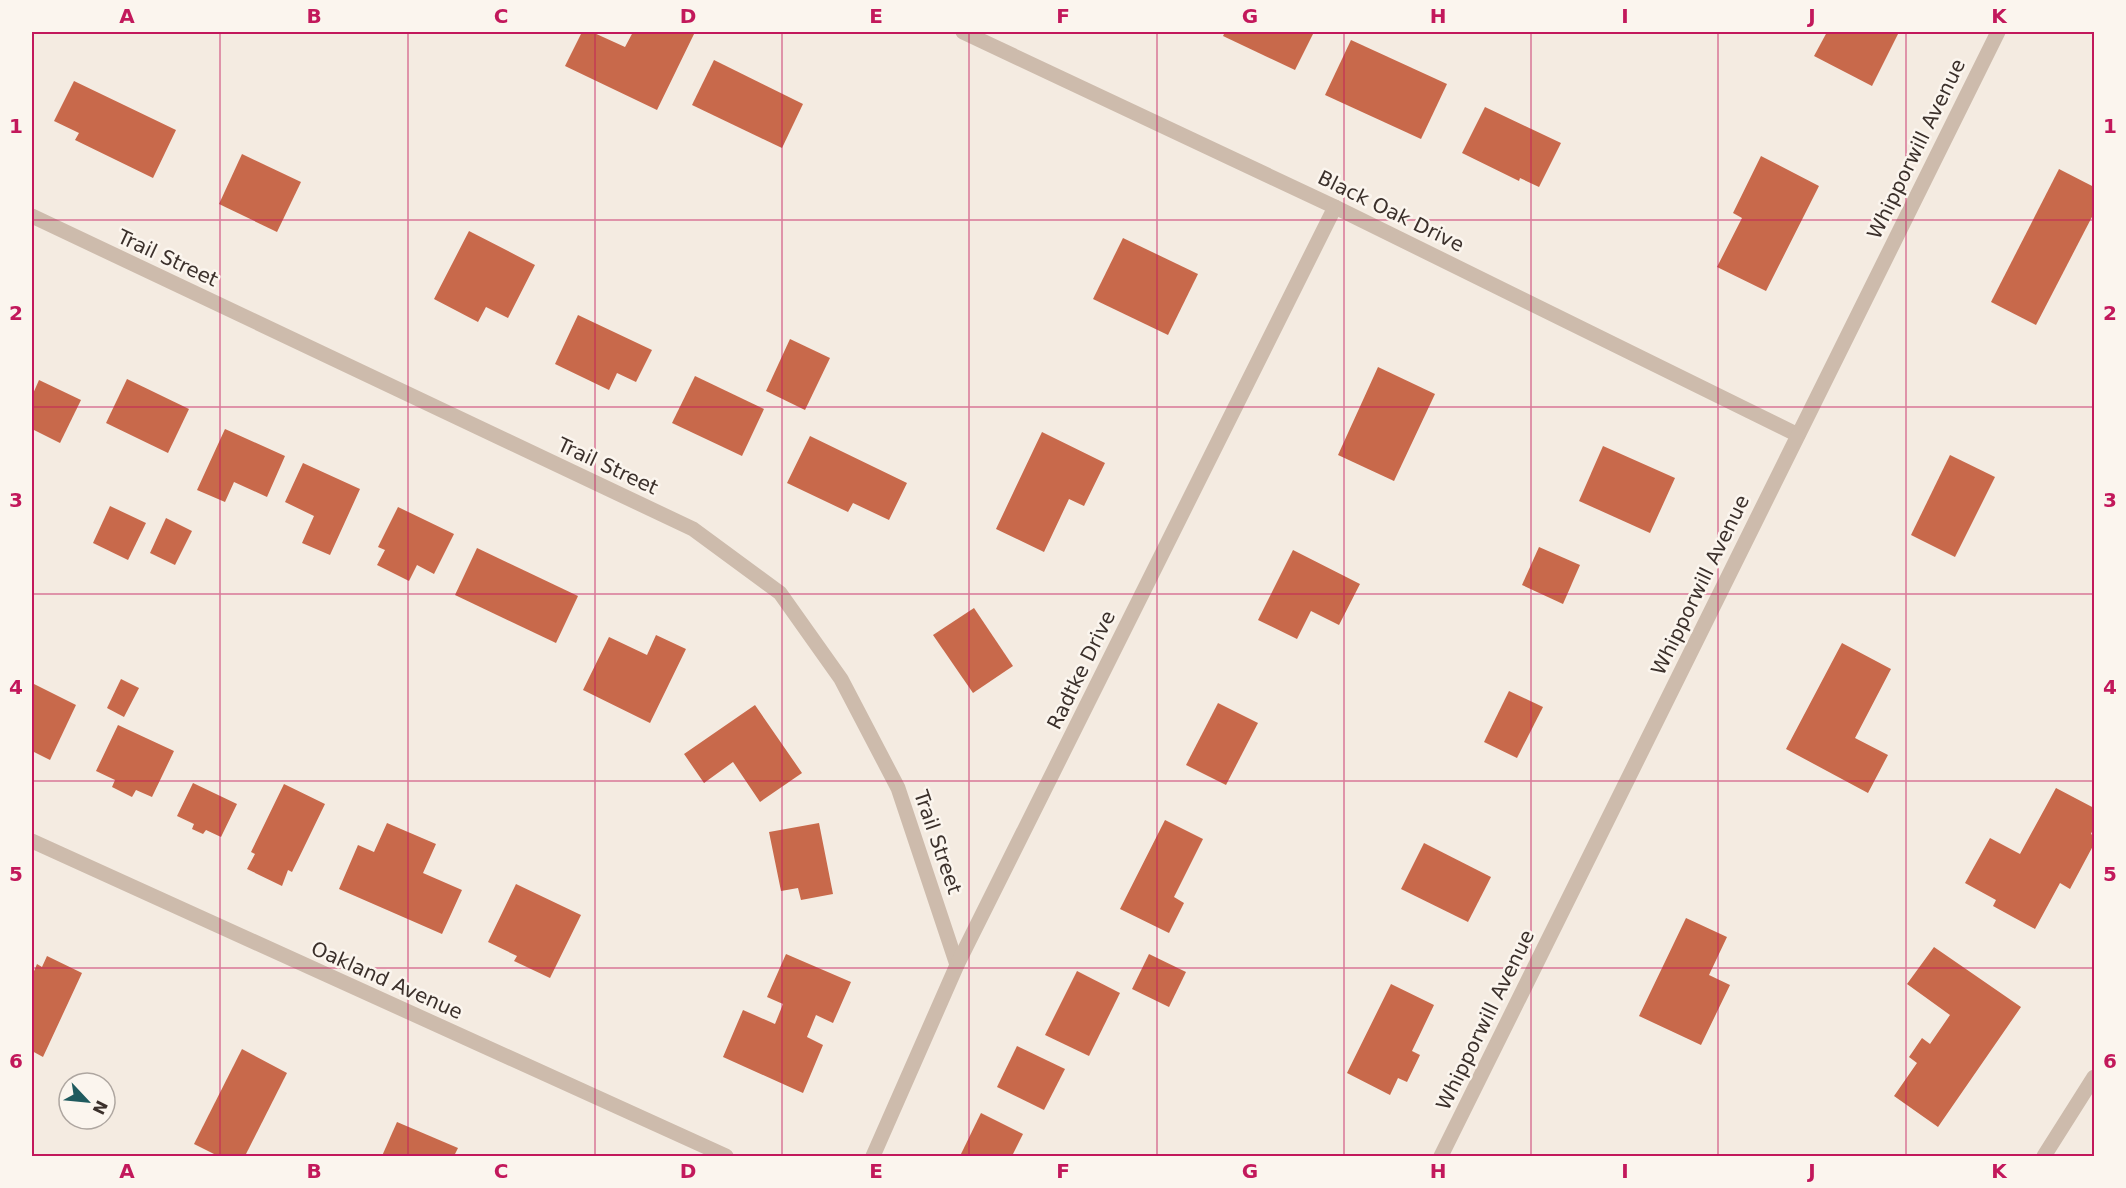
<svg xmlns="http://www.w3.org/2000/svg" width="2126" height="1188" font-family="'DejaVu Sans',sans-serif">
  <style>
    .building { fill: #c8694b }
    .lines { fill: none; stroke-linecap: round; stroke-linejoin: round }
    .minor { stroke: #cdbbac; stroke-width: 15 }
    .grid { fill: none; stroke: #c2185b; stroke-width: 1.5; stroke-opacity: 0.55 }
    .labels { text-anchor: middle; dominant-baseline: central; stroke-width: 5; stroke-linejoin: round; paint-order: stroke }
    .street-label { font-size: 20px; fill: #3b302b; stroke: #fbf5ee }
    .neatline { fill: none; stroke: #c2185b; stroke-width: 2 }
    .grid-label { font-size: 20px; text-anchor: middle; font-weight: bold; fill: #c2185b }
  </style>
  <rect width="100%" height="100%" fill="#f4ebe1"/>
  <!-- building -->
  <g class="building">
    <polygon points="582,32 592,32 625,47 633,32 695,32 657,110 565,66"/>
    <polygon points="1225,32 1314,32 1295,70 1223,36"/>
    <polygon points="1827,32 1899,32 1872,86 1814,56"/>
    <polygon points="1351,40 1447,84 1421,139 1325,95"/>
    <polygon points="714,60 803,104 782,148 692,105"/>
    <polygon points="74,81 176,130 153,178 75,140 79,133 54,121"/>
    <polygon points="1485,107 1561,143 1539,187 1520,178 1519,181 1462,153"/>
    <polygon points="242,154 301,182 277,232 219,204"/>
    <polygon points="1761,156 1819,186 1766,291 1717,267 1742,218 1733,213"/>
    <polygon points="2059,169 2094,187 2094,213 2036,325 1991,302"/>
    <polygon points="469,231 535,265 508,318 486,307 478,322 434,299"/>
    <polygon points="1123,238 1198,274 1168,335 1093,299"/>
    <polygon points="578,315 652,350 636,382 617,373 609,390 555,364"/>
    <polygon points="790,339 830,358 805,410 766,391"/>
    <polygon points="1378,367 1435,394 1394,481 1338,455"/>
    <polygon points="695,376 764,409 742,456 672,423"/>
    <polygon points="127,379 189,409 168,453 106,423"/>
    <polygon points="39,380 81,400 60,443 32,429 32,396"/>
    <polygon points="225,429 285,456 267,497 234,482 225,502 197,490"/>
    <polygon points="1042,432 1105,463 1084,506 1069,499 1044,552 996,529"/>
    <polygon points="810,436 907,483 889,520 853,503 848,512 787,483"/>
    <polygon points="1603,446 1675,478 1650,533 1579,501"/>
    <polygon points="1950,455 1995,477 1955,557 1911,535"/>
    <polygon points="303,463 360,489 330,555 302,543 314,516 285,502"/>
    <polygon points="110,506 146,523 128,560 93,543"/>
    <polygon points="398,507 454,534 434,574 417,565 409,581 377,565 385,550 378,547"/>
    <polygon points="166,518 192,531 175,565 150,553"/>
    <polygon points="1539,547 1580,565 1563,604 1522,585"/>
    <polygon points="477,548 578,596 556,643 455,595"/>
    <polygon points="1293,550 1360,584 1339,625 1311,611 1297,639 1258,620"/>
    <polygon points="974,608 1013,666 973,693 933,635"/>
    <polygon points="656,635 686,649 650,723 583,690 609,637 647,655"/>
    <polygon points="1842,643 1891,669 1855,738 1888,755 1868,793 1786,749"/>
    <polygon points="121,679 139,688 124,717 107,708"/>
    <polygon points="32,683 76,705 50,760 32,751"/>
    <polygon points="1509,691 1543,707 1517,758 1484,742"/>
    <polygon points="1218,703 1258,723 1226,785 1186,765"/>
    <polygon points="755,705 802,773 760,802 733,762 704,783 684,754"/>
    <polygon points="118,725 174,751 152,797 136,790 132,797 112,787 115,780 96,771"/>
    <polygon points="193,783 237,804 221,837 206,830 203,834 192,829 194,824 177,816"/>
    <polygon points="284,784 325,804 292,872 288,870 282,886 247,869 255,854 251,852"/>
    <polygon points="2056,788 2094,808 2094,827 2091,834 2094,836 2094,844 2070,889 2060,883 2035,929 1993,906 1996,900 1965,883 1990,838 2020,854"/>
    <polygon points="1165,820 1203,839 1174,897 1184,903 1169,933 1120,909"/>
    <polygon points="387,823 436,844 423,873 462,890 442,934 339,889 358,845 374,852"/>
    <polygon points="819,823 833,894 801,900 798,888 781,891 769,832"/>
    <polygon points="1424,843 1491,877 1468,922 1401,889"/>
    <polygon points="516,884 581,915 550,978 514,961 517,956 488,942"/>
    <polygon points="1686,918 1727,937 1709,975 1730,985 1701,1045 1639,1016"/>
    <polygon points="1934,947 2021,1007 1938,1127 1894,1096 1917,1063 1909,1057 1922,1038 1930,1044 1950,1015 1907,984"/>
    <polygon points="786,954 851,982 833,1023 816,1015 807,1037 823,1045 803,1093 723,1057 743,1010 775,1024 783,1004 767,997"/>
    <polygon points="1149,954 1186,972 1169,1007 1132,989"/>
    <polygon points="47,956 82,973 43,1057 32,1051 32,976 37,964 42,967"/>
    <polygon points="1077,971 1120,993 1089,1056 1045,1035"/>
    <polygon points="1391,984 1434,1005 1412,1051 1420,1055 1407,1082 1398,1078 1390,1095 1347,1073"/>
    <polygon points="1017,1046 1065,1069 1044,1110 997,1087"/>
    <polygon points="242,1049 287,1073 245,1156 218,1156 194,1144"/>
    <polygon points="981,1113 1023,1134 1012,1156 960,1156"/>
    <polygon points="397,1122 458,1148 454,1156 382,1156"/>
  </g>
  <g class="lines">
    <!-- minor -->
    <g class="minor">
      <polyline points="963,32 1335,207 1798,435"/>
      <polyline points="32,216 693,529 780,593 841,679 898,788 957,965"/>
      <polyline points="32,841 726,1156"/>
      <polyline points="873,1156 957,965 1335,207"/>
      <polyline points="1441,1156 1998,32"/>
      <polyline points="2044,1156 2094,1077"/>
    </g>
  </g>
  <!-- grid -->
  <path class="grid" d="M220,32v1124M408,32v1124M595,32v1124M782,32v1124M969,32v1124M1157,32v1124M1344,32v1124M1531,32v1124M1718,32v1124M1906,32v1124M32,220h2062M32,407h2062M32,594h2062M32,781h2062M32,968h2062"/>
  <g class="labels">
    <!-- street labels -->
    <g class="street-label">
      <text transform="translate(1916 149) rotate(-64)">Whipporwill Avenue</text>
      <text transform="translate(1391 211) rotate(26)">Black Oak Drive</text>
      <text transform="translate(168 258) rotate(25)">Trail Street</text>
      <text transform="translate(608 466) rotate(25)">Trail Street</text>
      <text transform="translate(1700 585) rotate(-64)">Whipporwill Avenue</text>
      <text transform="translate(1081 670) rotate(-64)">Radtke Drive</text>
      <text transform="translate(938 842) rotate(71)">Trail Street</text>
      <text transform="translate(387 980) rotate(24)">Oakland Avenue</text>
      <text transform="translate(1485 1020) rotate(-64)">Whipporwill Avenue</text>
    </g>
  </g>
  <!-- border -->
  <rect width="2126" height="1188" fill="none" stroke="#fbf5ee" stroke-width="66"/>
  <!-- north arrow -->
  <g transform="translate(87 1101) rotate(116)"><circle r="28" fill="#fbf5ee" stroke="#aea6a0" stroke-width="1.5"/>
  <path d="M0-4.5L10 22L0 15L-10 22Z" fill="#1f5a5e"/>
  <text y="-9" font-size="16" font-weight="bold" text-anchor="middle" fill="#3b302b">N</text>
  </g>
  <rect x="33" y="33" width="2060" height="1122" class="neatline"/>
  <g class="grid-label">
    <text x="127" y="23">A</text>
    <text x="314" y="23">B</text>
    <text x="501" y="23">C</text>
    <text x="688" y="23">D</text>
    <text x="876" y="23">E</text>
    <text x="1063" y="23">F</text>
    <text x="1250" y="23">G</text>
    <text x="1438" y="23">H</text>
    <text x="1625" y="23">I</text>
    <text x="1812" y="23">J</text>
    <text x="1999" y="23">K</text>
    <text x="16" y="133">1</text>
    <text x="2110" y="133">1</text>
    <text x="16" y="320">2</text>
    <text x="2110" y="320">2</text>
    <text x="16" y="507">3</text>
    <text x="2110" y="507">3</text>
    <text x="16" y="694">4</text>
    <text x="2110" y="694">4</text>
    <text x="16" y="881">5</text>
    <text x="2110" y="881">5</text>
    <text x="16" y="1068">6</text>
    <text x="2110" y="1068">6</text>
    <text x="127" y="1178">A</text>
    <text x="314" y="1178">B</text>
    <text x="501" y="1178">C</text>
    <text x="688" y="1178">D</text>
    <text x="876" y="1178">E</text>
    <text x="1063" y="1178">F</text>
    <text x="1250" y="1178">G</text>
    <text x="1438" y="1178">H</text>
    <text x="1625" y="1178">I</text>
    <text x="1812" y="1178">J</text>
    <text x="1999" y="1178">K</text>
  </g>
</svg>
